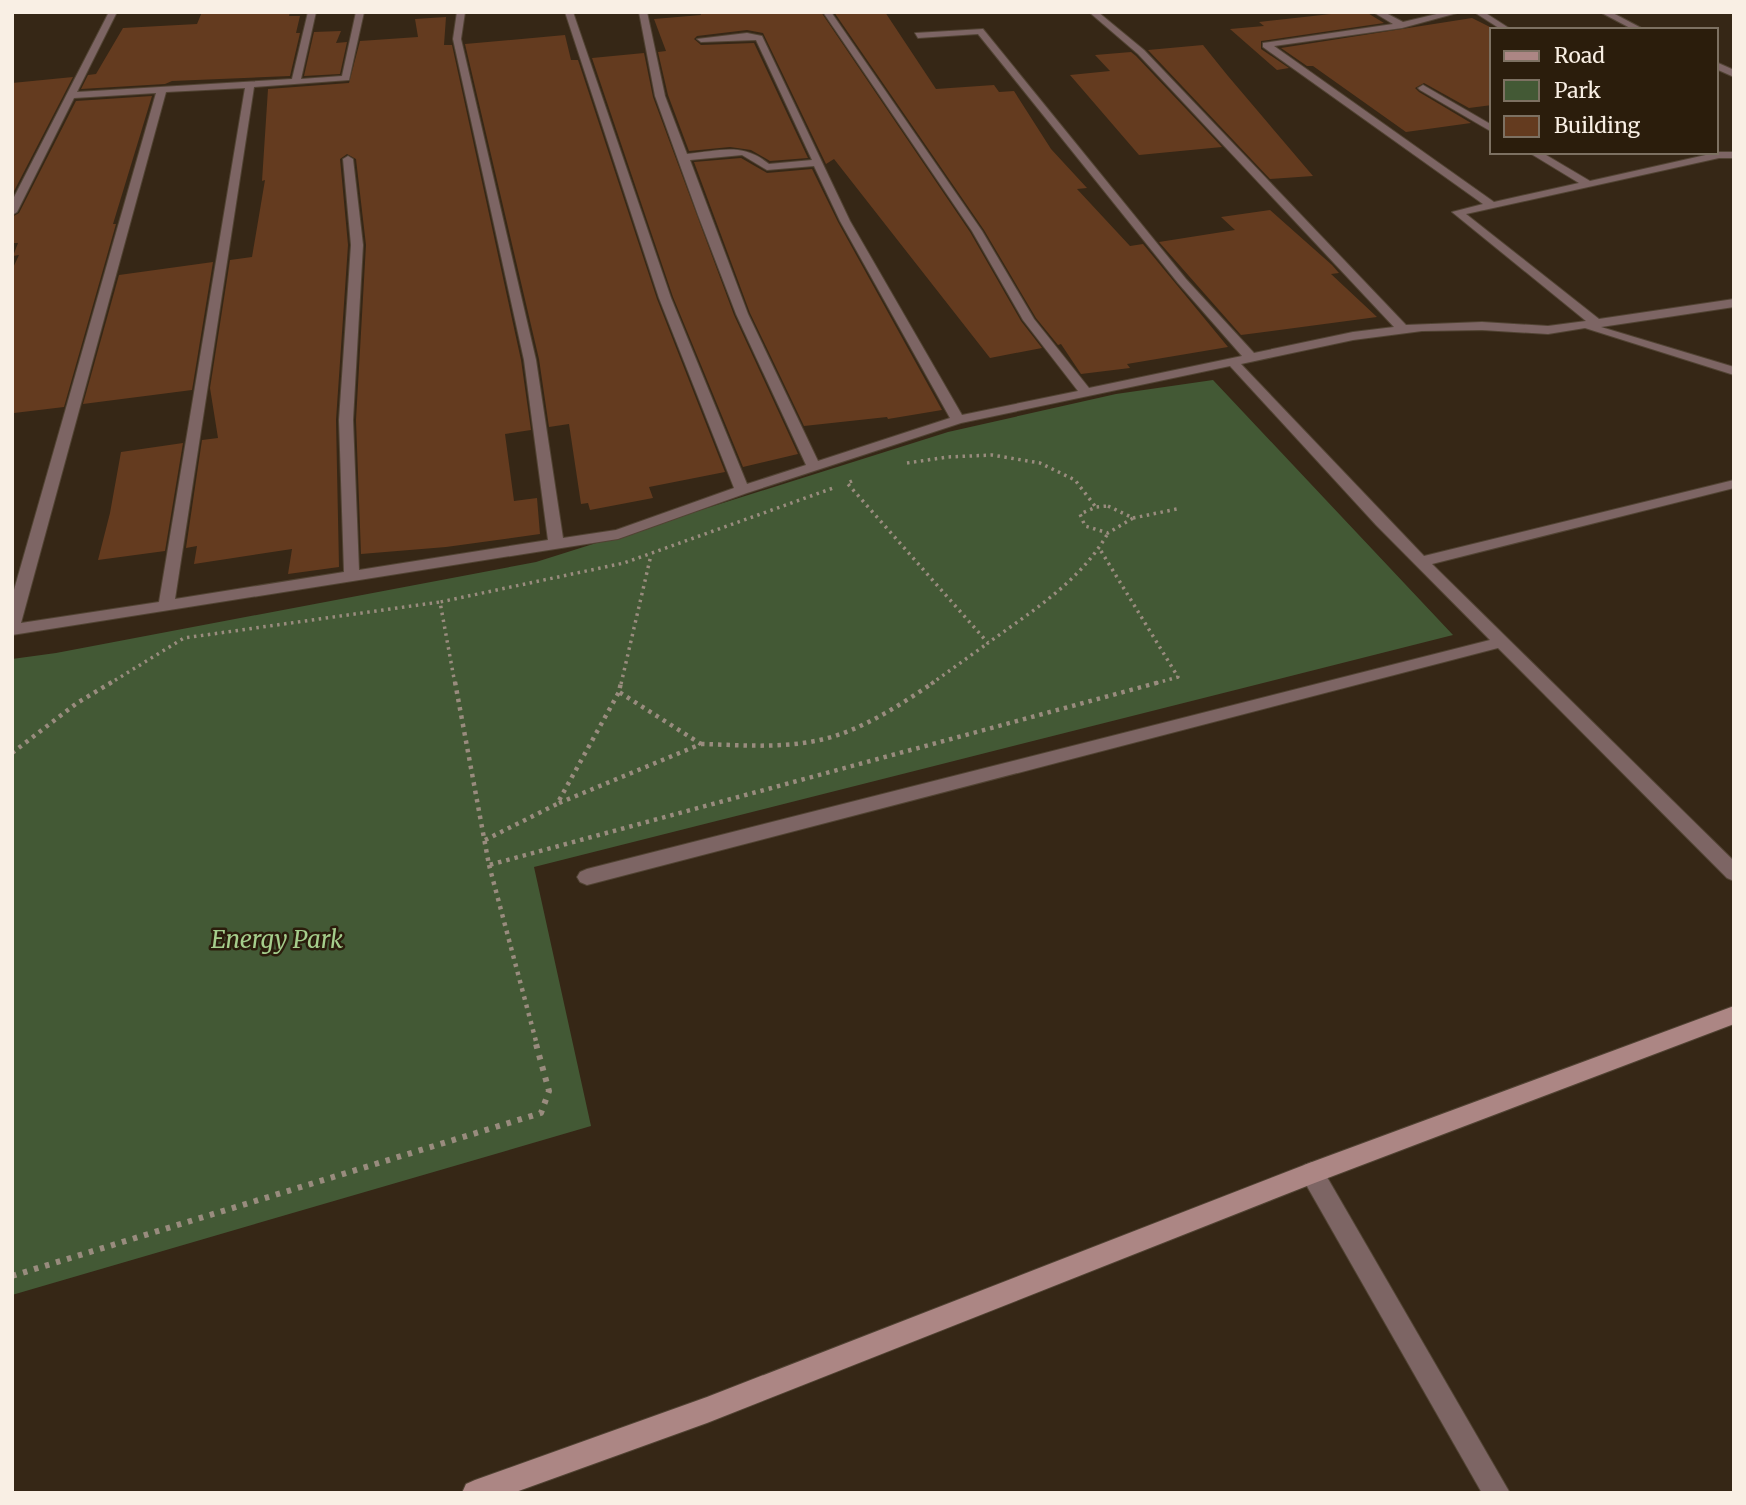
<svg xmlns="http://www.w3.org/2000/svg" width="1746" height="1505" font-family="Merriweather,serif">
  <style>
    .green { fill: #435935 }
    .building { fill: #643b1f }
    .lines { fill: none; stroke-linecap: round; stroke-linejoin: round }
    .street-casing { stroke: #514333; stroke-width: 2 }
    .secondary-casing { stroke: #514333; stroke-width: 2 }
    .path-far2 { stroke: #998c7e; stroke-width: 3.5; stroke-dasharray: 2.5 4.5; stroke-linecap: butt }
    .path-far1 { stroke: #998c7e; stroke-width: 4.5; stroke-dasharray: 3.5 5; stroke-linecap: butt }
    .path { stroke: #998c7e; stroke-width: 6; stroke-dasharray: 4.5 7; stroke-linecap: butt }
    .street { fill: #7d6564; fill-rule: evenodd }
    .secondary { fill: #ac8684; fill-rule: evenodd }
    .labels { text-anchor: middle; dominant-baseline: central; stroke-width: 5; stroke-linejoin: round; paint-order: stroke }
    .park-label { font-size: 24px; font-style: italic; fill: #a5ce8c; stroke: #2b1d0c }
  </style>
  <rect width="100%" height="100%" fill="#362716"/>
  <!-- green -->
  <polygon class="green" points="1213,380 1453,635 534,867 591,1126 12,1295 12,659 56,653 536,562 948,432 1116,394"/>
  <!-- building -->
  <g class="building">
    <polygon points="202,12 290,12 289,16 300,16 296,33 300,33 290,76 172,81 165,84 81,89 88,75 96,74 123,28 197,24"/>
    <polygon points="700,12 821,12 970,232 1021,321 1042,348 990,358 834,159 826,164 763,33 747,30 697,36 694,39 701,45 754,43 808,158 770,161 751,150 730,147 689,151 668,95 658,52 666,51 654,19 701,15"/>
    <polygon points="834,12 885,12 936,89 994,85 999,92 1014,91 1051,149 1087,188 1077,189 1130,246 1143,244 1228,347 1127,364 1130,368 1081,374 1061,344 1058,345 1036,318 984,230"/>
    <polygon points="1349,12 1366,12 1384,23 1261,41 1261,49 1289,68 1277,70 1230,29 1264,26 1259,22"/>
    <polygon points="446,17 444,45 452,45 521,360 531,430 505,434 514,501 537,498 540,534 446,547 361,554 356,420 366,245 356,159 347,154 340,159 348,245 336,420 339,567 288,574 292,549 194,564 197,546 186,548 202,440 218,438 210,388 230,260 252,257 265,180 262,181 268,89 349,83 360,41 418,37 415,19"/>
    <polygon points="1472,18 1492,28 1492,105 1469,108 1424,83 1415,88 1419,92 1471,123 1406,132 1313,66 1307,66 1281,48"/>
    <polygon points="341,31 336,43 347,42 340,74 304,76 314,32"/>
    <polygon points="565,35 571,60 578,60 657,299 725,472 649,487 653,498 590,510 588,503 581,504 569,424 549,427 539,359 465,44"/>
    <polygon points="1203,45 1228,76 1313,176 1270,179 1148,50"/>
    <polygon points="1131,52 1136,56 1222,147 1139,155 1070,75 1110,71 1095,55"/>
    <polygon points="644,53 653,97 734,315 798,454 743,467 673,297 592,58"/>
    <polygon points="73,77 12,195 12,83"/>
    <polygon points="152,96 113,224 116,224 64,407 14,413 12,270 19,255 13,256 18,243 12,243 12,217 19,213 76,101"/>
    <polygon points="741,158 767,173 812,169 838,222 942,410 888,419 887,417 804,426 750,313 694,162"/>
    <polygon points="1270,210 1332,265 1339,273 1331,274 1377,317 1241,335 1159,242 1235,230 1221,217"/>
    <polygon points="213,262 192,390 83,404 119,275"/>
    <polygon points="183,443 165,551 98,560 110,513 121,452"/>
  </g>
  <g class="lines">
    <!-- street casing -->
    <g class="street-casing">
      <g id="street">
        <path d="M109,12h8l-40,80 215,-13 16,-67h8l-15,67 41,-3 14,-64h8l-15,68 -95,7 -79,512 169,-27 -5,-152 12,-175 -8,-86 5,-3 5,3 10,86 -10,175 6,150 189,-30 -24,-180 -71,-321 4,-27h8l-4,27 75,321 27,178 53,-8 118,-42 -75,-190 -94,-286h8l98,286 76,186 59,-19 -70,-151 -38,-99 -43,-119 -16,-84h8l18,84 22,58c33,-3 55,-12 82,10l43,-4 -56,-120 -55,2 -4,-3 50,-6 15,3 88,185 112,194 116,-24 -55,-71 -51,-89 -149,-219h8l151,219 52,88 55,69 153,-32 -64,-73 -200,-249 -60,4 -3,-5 68,-4 203,250 68,74 99,-21 41,-5 -256,-273 -49,-42h9l46,38 262,275 76,-3 66,4 38,-5 -134,-109 31,-8 -220,-157v-4l130,-19 -20,-12h11l19,10 42,-10h16l-59,16 -128,18 220,156 85,-19 -51,-31h13l49,29 129,-29h15v6h-15l-253,56 133,105 135,-20v8l-133,20 133,40v8l-149,-47 -37,6 -66,-4 -60,1 -69,9 -112,24 183,192 310,-76v8l-302,76 302,297v20l-7,-3 -229,-230 -911,237 -7,-3 -3,-5 3,-5 7,-3 903,-229 -114,-115 -146,-159 -269,57 -214,70 -129,46 -606,96v-38l144,-504 -82,5 -57,114 -5,3v-14zM245,88l-86,514 -138,21 145,-531zM742,155l25,15 47,-4 26,55 110,197 -132,43 -70,-147 -58,-154z"/>
        <polygon points="1474,12 1484,12 1512,30 1502,30"/>
        <polygon points="1600,12 1611,12 1645,30 1634,30"/>
        <polygon points="1716,62 1734,70 1734,77 1716,69"/>
        <polygon points="1423,85 1492,125 1492,132 1420,90 1418,88"/>
        <polygon points="1312,1162 1320,1165 1510,1493 1482,1493 1304,1181 1301,1173 1304,1165"/>
      </g>
    </g>
    <!-- secondary casing -->
    <g class="secondary-casing">
      <polygon id="secondary" points="1734,1006 1734,1024 1312,1184 707,1423 513,1493 462,1493 466,1484 475,1480 707,1397 1312,1162"/>
    </g>
    <!-- path-far2 -->
    <g class="path-far2">
      <polyline points="907,463 948,457 992,455 1040,463 1075,480 1095,506"/>
      <path d="M852,481l-5,2 141,160c44,-32 93,-62 120,-110"/>
      <polygon points="1108,506 1133,518 1108,533 1085,526 1080,514 1096,507"/>
      <polyline points="1133,518 1177,509"/>
      <polyline points="1101,551 1178,677 1153,684"/>
      <polyline points="109,684 184,638 440,602"/>
      <polyline points="455,684 440,602 624,563 836,487"/>
      <polyline points="621,684 651,555"/>
      <polyline points="931,684 988,643"/>
    </g>
    <!-- path-far1 -->
    <g class="path-far1">
      <polyline points="455,682 489,865 1160,682"/>
      <path d="M701,744c41,1 83,5 123,-5 40,-10 76,-34 110,-57"/>
      <polyline points="12,753 77,703 112,682"/>
      <polyline points="559,803 701,744 619,692"/>
      <polyline points="485,840 557,804 619,692 621,682"/>
      <polyline points="489,865 537,1045"/>
    </g>
    <!-- path -->
    <polyline class="path" points="12,1276 541,1113 549,1091 536,1044"/>
    <!-- street -->
    <use href="#street" class="street"/>
    <!-- secondary -->
    <use href="#secondary" class="secondary"/>
  </g>
  <g class="labels">
    <!-- park labels -->
    <g class="park-label">
      <text x="277" y="939">Energy Park</text>
    </g>
  </g>
  <!-- border -->
  <rect width="1746" height="1505" fill="none" stroke="#f9efe4" stroke-width="28"/>
  <!-- legend -->
  <rect x="1490" y="28" width="228" height="126" fill="#2b1d0c" stroke="#7d7162" stroke-width="2"/>
  <rect x="1504" y="51" width="35" height="10" fill="#ac8684" stroke="#7d7162" stroke-width="2"/>
  <text x="1554" y="63" font-size="21" fill="#f9efe4">Road</text>
  <rect x="1504" y="80" width="35" height="21" fill="#435935" stroke="#7d7162" stroke-width="2"/>
  <text x="1554" y="98" font-size="21" fill="#f9efe4">Park</text>
  <rect x="1504" y="116" width="35" height="21" fill="#643b1f" stroke="#7d7162" stroke-width="2"/>
  <text x="1554" y="133" font-size="21" fill="#f9efe4">Building</text>
</svg>
